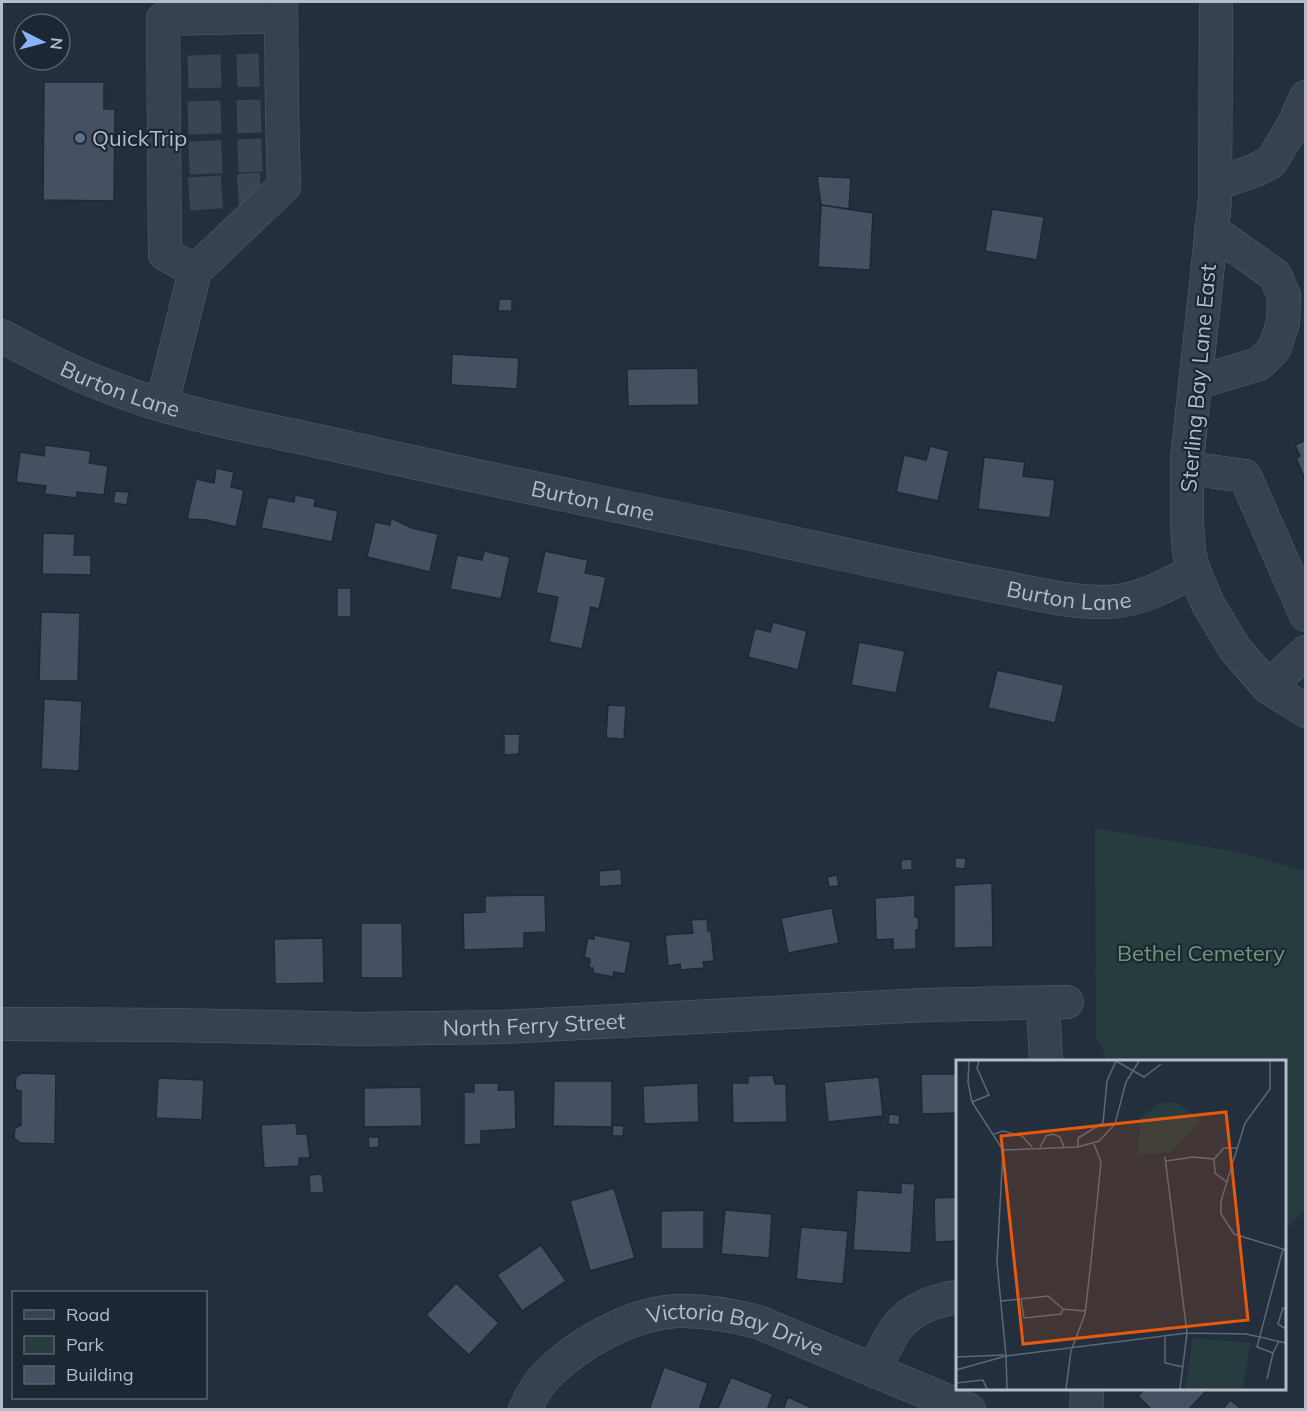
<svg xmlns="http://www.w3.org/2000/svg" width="1307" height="1411" font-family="Mulish,sans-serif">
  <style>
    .green { fill: #263c3f }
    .building { fill: #455162; stroke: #1f2835; stroke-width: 1.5 }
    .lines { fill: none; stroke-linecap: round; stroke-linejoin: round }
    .minor-tunnel { stroke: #3a4453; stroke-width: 33; stroke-dasharray: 33 16; stroke-linecap: butt }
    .minor-casing { stroke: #565f6c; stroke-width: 34 }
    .minor { stroke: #38414e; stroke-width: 33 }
    .service-dot { fill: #5c6f8a; stroke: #1d2633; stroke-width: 2 }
    .labels { text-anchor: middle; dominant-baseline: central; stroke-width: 4.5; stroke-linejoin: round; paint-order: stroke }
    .poi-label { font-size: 22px; fill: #b4bcc9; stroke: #1d2633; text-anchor: start }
    .street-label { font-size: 22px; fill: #b4bcc9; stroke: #1d2633 }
    .park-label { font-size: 22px; fill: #6b9a76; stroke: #1d2633 }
    .inset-road { fill: none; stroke: #5e6776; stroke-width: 1.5 }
    .view { fill: #e8590c; fill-opacity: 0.15; stroke: #e8590c; stroke-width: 3 }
    .inset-edge { fill: none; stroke: #b4bcc9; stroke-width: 3 }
  </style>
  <rect width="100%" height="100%" fill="#242f3e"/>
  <!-- green -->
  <polygon class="green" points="1095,828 1237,852 1305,871 1305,1210 1285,1230 1284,1062 1108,1061 1096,1037"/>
  <!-- building -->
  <g class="building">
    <polygon points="44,82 104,82 104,109 115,109 114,201 43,200"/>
    <polygon points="817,176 851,178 849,209 821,205"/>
    <polygon points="821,205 873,213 870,270 818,267"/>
    <polygon points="992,209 1044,217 1037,260 985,251"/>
    <polygon points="499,299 512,299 512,311 498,311"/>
    <polygon points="452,354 519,358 517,389 451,385"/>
    <polygon points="698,368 699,405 628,406 627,369"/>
    <polygon points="1306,440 1306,477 1304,477 1296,458 1300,456 1295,445"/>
    <polygon points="45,445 91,451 89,463 108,466 104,495 77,492 76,498 44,494 46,486 16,482 20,452 44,456"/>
    <polygon points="930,446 949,451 938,501 896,492 904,455 926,460"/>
    <polygon points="984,457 1025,462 1023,476 1055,480 1050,518 978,509"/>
    <polygon points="216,468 234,472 231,487 244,490 236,527 206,520 187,519 196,479 214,483"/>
    <polygon points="115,491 129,492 127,505 113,503"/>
    <polygon points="295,495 316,499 314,506 338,511 332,542 261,528 268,497 294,502"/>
    <polygon points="391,518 412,528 438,534 430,572 367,557 375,522 390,525"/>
    <polygon points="43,533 75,534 74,555 91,555 91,575 42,574"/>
    <polygon points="484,551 510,557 501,599 450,589 457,555 482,560"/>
    <polygon points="545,551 588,560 585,573 606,577 599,609 591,607 582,649 549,642 558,597 536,593"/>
    <rect x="337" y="588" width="14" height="29"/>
    <polygon points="41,612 80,613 78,681 39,681"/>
    <polygon points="773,622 807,631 798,670 748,657 755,628 770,632"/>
    <polygon points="859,642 905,651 896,693 851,685"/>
    <polygon points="997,670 1064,685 1055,723 988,708"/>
    <polygon points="44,699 82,701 79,771 41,769"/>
    <polygon points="608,705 626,706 624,739 606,738"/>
    <polygon points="504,734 520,734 519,754 504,755"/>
    <polygon points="955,858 966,858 965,869 955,868"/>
    <polygon points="912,859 912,870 901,870 901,860"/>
    <polygon points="621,869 622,885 599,887 599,871"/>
    <polygon points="837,875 839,886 829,887 827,877"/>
    <polygon points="992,883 993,947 954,948 954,885"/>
    <polygon points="545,895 546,932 524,933 524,948 464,950 463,913 485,912 485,896"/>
    <polygon points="915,895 915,917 918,917 919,930 916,930 916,949 893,950 893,939 876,940 875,898"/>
    <polygon points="832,908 839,943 788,953 781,918"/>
    <polygon points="707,919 708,931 711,931 714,961 703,962 704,968 681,970 680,964 668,966 665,935 693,933 691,920"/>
    <polygon points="361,923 402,923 403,978 361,978"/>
    <polygon points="594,935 631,942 625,974 614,972 613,977 593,973 593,968 589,968 590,959 584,957 588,938 594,939"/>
    <polygon points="323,938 324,983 275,984 274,939"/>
    <polygon points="22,1073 56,1074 55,1144 20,1143 14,1138 15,1128 21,1125 21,1091 18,1091 15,1088 16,1077"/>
    <polygon points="921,1074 958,1074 958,1113 922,1114"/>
    <polygon points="773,1075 775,1084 786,1084 787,1122 733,1123 732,1083 748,1083 748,1076"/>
    <polygon points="879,1077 883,1116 828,1122 824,1082"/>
    <polygon points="158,1078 204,1080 202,1120 156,1118"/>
    <polygon points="554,1081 612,1081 612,1127 553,1126"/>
    <polygon points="474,1083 499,1083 498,1090 515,1090 516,1129 481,1131 481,1144 464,1145 464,1092 474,1092"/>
    <polygon points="698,1083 699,1122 644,1124 643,1086"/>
    <polygon points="421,1087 422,1126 364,1127 364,1088"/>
    <polygon points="889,1114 900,1115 899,1125 888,1124"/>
    <polygon points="296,1123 297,1134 307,1134 310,1158 299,1158 299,1166 264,1168 261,1125"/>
    <polygon points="613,1125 624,1126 623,1136 612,1136"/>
    <polygon points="368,1137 379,1137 379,1147 369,1148"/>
    <polygon points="322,1174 324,1193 310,1193 309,1175"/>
    <polygon points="901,1183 915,1184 911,1253 853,1250 857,1190 901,1193"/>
    <polygon points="614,1188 635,1258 590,1271 570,1201"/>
    <polygon points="958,1197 958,1241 935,1242 934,1198"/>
    <polygon points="704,1210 704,1249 661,1249 661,1211"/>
    <polygon points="725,1210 772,1214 769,1258 721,1254"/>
    <polygon points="801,1227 848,1231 843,1284 796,1279"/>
    <polygon points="541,1245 566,1281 522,1311 497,1275"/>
    <polygon points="456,1283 499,1323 469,1355 426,1315"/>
    <polygon points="664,1367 708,1383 699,1410 649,1410"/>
    <polygon points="731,1377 773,1394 767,1410 717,1410"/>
    <polygon points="1145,1388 1209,1388 1188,1410 1152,1410 1138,1396"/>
    <polygon points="788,1397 810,1407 810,1410 783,1410"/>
    <polygon points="1230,1400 1243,1410 1222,1410"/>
  </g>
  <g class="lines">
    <!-- minor-tunnel -->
    <g class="minor-tunnel">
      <polyline points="188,72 259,70"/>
      <polyline points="188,118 261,116"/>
      <polyline points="189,158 262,155"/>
      <polyline points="189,194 261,189"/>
    </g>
    <!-- minor casing -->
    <g class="minor-casing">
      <g id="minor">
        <polyline points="1216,2 1215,200 1187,460 1187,523 1189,552 1194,571 1208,604 1235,649 1268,687 1306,711"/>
        <polyline points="1215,184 1256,170 1271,162 1293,126 1306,97"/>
        <polyline points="195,271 165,254 163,19 281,16"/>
        <path id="s1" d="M2,336c46,26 96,49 147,65 61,19 125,30 187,44 135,31 271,58 406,87 83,18 165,37 249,53 38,7 77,18 116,17 33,-1 58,-16 87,-31"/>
        <polyline points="1195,383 1259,364 1274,349 1283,323 1284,296 1275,275 1211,230"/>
        <polyline points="162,404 195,271 284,186 282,115 281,2"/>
        <polyline points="1187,468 1245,476 1306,615"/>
        <polyline points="1268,687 1306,652"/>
        <polyline points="1043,1003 1046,1062"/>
        <path id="s2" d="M2,1024l170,1 189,4 141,-2 423,-22 142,-3"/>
        <path d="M875,1371c6,-15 13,-33 24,-46 13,-16 39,-26 59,-28"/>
        <polyline points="1086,1388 1087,1398 1086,1410"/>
        <path id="s3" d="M525,1410c5,-12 13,-26 22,-35 31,-32 84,-61 129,-64 28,-1 56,4 82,11l211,88"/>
      </g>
    </g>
    <!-- minor -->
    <use href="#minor" class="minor"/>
  </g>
  <!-- markers -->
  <circle class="service-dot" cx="80" cy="138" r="6"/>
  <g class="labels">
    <!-- poi labels -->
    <g class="poi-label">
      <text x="92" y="138">QuickTrip</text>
    </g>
    <!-- street labels -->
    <g class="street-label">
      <text transform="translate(1198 378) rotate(-85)">Sterling Bay Lane East</text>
      <text stroke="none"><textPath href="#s1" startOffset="130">Burton Lane</textPath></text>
      <text stroke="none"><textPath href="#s1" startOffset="616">Burton Lane</textPath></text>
      <text stroke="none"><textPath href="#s1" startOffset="1102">Burton Lane</textPath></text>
      <text stroke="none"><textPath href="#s2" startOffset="532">North Ferry Street</textPath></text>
      <text stroke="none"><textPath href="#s3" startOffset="250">Victoria Bay Drive</textPath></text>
    </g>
    <!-- park labels -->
    <g class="park-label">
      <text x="1201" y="953">Bethel Cemetery</text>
    </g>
  </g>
  <!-- overview -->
  <g transform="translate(956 1060)">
    <rect width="330" height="330" fill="#242f3e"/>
    <path d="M214,42l10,2 21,17 -31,31 -33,4 4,-38 17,-14zM237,278l57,5 -7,46h-58z" fill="#263c3f"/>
    <path class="inset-road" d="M13,1l-1,21 4,20 31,48 -6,112 9,94M314,1v28l-25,34 -24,78v13l13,20 52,16M16,42l17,-7 -12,-27 2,-7M38,74l9,-3 19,5 10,11M84,87l6,-11 7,-2 7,3 4,10M122,87v-9l25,-15 4,-42 9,-20 28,16 17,-13M47,90l75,-3 21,-6 16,-17 11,-42 13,-21M209,97l22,176 -7,56M210,101l27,-4 21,2M271,122l-12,-9 -1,-14 10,-11h13M65,239l3,19 37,-4 2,-5M45,241l47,-5 15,13 22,2M330,249l-3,-1 -5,16 8,5M209,275v28l18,4M323,281l-6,12 -16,-6 26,-98M50,296l1,33M0,297l48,-2M0,310l50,-14 181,-23 59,1 40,9M311,319l6,-26M0,323l27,-3 4,9M110,329l5,-38 14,-37 6,-52 10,-100 -7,-18"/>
    <path class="view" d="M270,52l22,208 -225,24 -22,-208z"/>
    <rect width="330" height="330" class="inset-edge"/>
  </g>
  <!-- border -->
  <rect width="1307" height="1411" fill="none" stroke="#b4bcc9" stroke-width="6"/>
  <!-- legend -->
  <rect x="12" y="1291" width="195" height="108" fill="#1d2633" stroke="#59626f" stroke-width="1.5"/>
  <rect x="24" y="1310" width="30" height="9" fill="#38414e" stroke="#59626f" stroke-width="1.5"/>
  <text x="66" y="1321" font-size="18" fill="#b4bcc9">Road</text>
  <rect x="24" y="1336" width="30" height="18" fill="#263c3f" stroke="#59626f" stroke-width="1.5"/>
  <text x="66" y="1351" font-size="18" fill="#b4bcc9">Park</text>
  <rect x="24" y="1366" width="30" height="18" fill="#455162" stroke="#59626f" stroke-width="1.5"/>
  <text x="66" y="1381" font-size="18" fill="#b4bcc9">Building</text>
  <!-- north arrow -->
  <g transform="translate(42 42) rotate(96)"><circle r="28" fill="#1d2633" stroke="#59626f" stroke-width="1.5"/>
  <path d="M0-4.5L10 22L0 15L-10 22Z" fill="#8ab4f8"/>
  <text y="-9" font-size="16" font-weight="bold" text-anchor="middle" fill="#b4bcc9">N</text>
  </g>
</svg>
